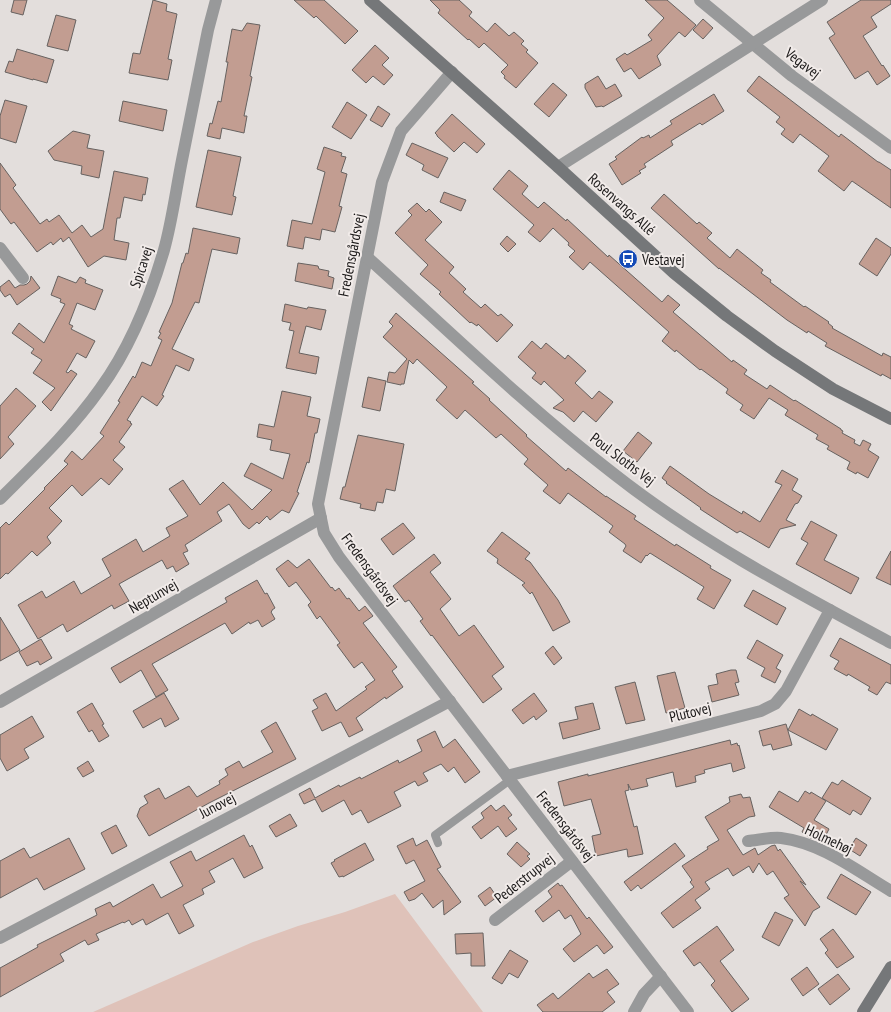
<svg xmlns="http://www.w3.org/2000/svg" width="891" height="1012" font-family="'PT Sans Narrow',sans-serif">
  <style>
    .green { fill: #dfc2b9 }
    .building { fill: #c29d91; stroke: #676260 }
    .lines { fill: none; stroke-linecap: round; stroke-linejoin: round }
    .lane { stroke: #98999a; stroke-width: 8 }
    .street { stroke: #98999a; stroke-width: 12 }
    .secondary { stroke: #757779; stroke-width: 12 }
    .labels { text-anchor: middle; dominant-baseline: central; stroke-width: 4; stroke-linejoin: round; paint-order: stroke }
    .street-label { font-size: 15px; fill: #1a1818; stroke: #f1ebe9 }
    .poi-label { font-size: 15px; fill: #1a1818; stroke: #f1ebe9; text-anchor: start }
  </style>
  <rect width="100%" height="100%" fill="#e3dedc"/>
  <!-- green -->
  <polygon class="green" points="395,894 483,1012 93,1012 253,942 298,926 345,912"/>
  <!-- building -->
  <g class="building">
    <polygon points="14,0 27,0 23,15 11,12"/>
    <polygon points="153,0 167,4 166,11 177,14 168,59 172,60 168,80 129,73 133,53 140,54"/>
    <polygon points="294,0 324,0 358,31 345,44 316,16 314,18"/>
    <polygon points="430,0 459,0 472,12 469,16 487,32 495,23 509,36 514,32 524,41 521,44 528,50 526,52 538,63 516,88 504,78 505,76 501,72 508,65 484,43 479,48 469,39 468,40 438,13 440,10"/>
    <polygon points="645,0 667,0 696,25 685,37 679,32 657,56 661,65 639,79 631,68 624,72 616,59 625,53 627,55 652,40 648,35 664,18"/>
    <polygon points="861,0 891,0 891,4 871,17 877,27 863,36 882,66 883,65 890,76 877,85 868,71 855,79 829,38 835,34 827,22"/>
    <polygon points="56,15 76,20 68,51 47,46"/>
    <polygon points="703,19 713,28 703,39 693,30"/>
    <polygon points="247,23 260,25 250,76 252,77 244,116 247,116 244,133 222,128 220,139 207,136 210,123 212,124 218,101 221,102 228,62 226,62 232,29 242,31"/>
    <polygon points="375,45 389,58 382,65 393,75 384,85 373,76 366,83 352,70"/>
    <polygon points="17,49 54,60 47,83 33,79 33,80 5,72 9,61 13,62"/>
    <polygon points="598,76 606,89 615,84 622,96 603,107 602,106 596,107 585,88 585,84"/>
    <polygon points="759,76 839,137 841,134 878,162 879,162 891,170 891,208 852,181 844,191 818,171 829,156 800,134 793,143 781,134 785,129 776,122 780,117 747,91"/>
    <polygon points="553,83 567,95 549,117 534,104"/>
    <polygon points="714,94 724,111 702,125 700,123 671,141 673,145 644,164 646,167 639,171 641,173 622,185 609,164 617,159 615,157 642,137 643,138 649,135 650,138 672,124 670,121"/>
    <polygon points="5,100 27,106 16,143 0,138 0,116"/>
    <polygon points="123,101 167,110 163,131 119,121"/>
    <polygon points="347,102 367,115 351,139 332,127"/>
    <polygon points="378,106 390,114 382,127 370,120"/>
    <polygon points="452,114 485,144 477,153 464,142 454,152 437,136 437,135 435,133"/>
    <polygon points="73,131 90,135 87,148 104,151 99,178 81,174 82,166 54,160 48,151"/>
    <polygon points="412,143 448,158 438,178 422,170 424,165 406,155"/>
    <polygon points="324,147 342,153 341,156 346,157 341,172 347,174 339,206 342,207 335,232 322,229 320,240 305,237 303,249 287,246 292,220 312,224 325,172 317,169"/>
    <polygon points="208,150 241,157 233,196 236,197 232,215 196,207"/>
    <polygon points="0,163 16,185 13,188 40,224 47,219 49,222 59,215 72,233 82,225 91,237 103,229 114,171 148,178 145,195 143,194 142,201 124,197 120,218 117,218 114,240 129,243 126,260 104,256 88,267 69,237 63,242 61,238 53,245 51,242 37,252 14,222 11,224 0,209"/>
    <polygon points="509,170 528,186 522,194 538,208 544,202 566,221 567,219 608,257 609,255 662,302 668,295 680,305 673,312 732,362 733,360 747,370 744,374 767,389 770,385 794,401 795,400 841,429 841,430 843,431 842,433 855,440 854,443 860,446 863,440 871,444 868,450 879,457 868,478 857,472 856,474 847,469 850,462 827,449 829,446 816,439 818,435 785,415 788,410 769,398 754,419 740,410 743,405 726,393 728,389 701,369 700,370 676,350 675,352 662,341 669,332 660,324 590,262 583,270 569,257 575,251 568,245 569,243 553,228 540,242 528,232 534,225 493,189"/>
    <polygon points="444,192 466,200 461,211 440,202"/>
    <polygon points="664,194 697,224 699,222 712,233 707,238 730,258 737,249 763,270 761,273 771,280 770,282 804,307 805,306 829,322 828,323 833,327 832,328 882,356 883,353 891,357 891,379 882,374 881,376 825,346 827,343 808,331 807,333 787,320 719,268 719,269 651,208"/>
    <polygon points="417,203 426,212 429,209 442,222 425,240 454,267 449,273 466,289 463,292 481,308 485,304 498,316 501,314 513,325 497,342 478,324 477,326 471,322 470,323 439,294 441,292 420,274 428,265 395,233 412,215 408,211"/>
    <polygon points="193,228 240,238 237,254 212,249 199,303 195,302 172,349 194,359 189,371 176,365 162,395 164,396 157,406 142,396 127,420 131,422 130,423 132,424 119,442 125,447 113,460 123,469 109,485 101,478 82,496 72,485 49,508 62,521 47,537 51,543 37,556 32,551 8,574 6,573 0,579 0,528 6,522 9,525 45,489 44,488 68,464 64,461 72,451 82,460 104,436 100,433 120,402 118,401 133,376 135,378 142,362 151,366 162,340 158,338 161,333 159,332 172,303 182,263 183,263 186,253 188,254"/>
    <polygon points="507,236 516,244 508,252 500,244"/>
    <polygon points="876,238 891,248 891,254 877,276 859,264"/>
    <polygon points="298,263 318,266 319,269 329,271 328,276 334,278 332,289 295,281"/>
    <polygon points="31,276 40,288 17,305 10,294 5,297 0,290 0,287 9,280 15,288 20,285 24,285 27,284 30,281"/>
    <polygon points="58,276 76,283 80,277 86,280 85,283 103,290 95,310 77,303 69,324 73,326 71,329 95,341 86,358 77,353 66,372 68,373 71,370 77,374 51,411 42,402 55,388 33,373 42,360 31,353 34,349 12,333 19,323 44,343 65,304 60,302 61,299 51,295"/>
    <polygon points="285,304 307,309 308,307 326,310 321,330 306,326 299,353 319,357 316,374 286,368 294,331 289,330 291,323 282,321"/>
    <polygon points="396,313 474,382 472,383 490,399 489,400 527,435 526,436 566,471 568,468 606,497 606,496 636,516 634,519 675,546 676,544 711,566 710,568 731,580 714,609 697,599 704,587 650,553 647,556 646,555 641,563 623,551 626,546 625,544 609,532 613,526 568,493 560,504 543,491 548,485 524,464 528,459 501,434 496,438 465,410 457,419 436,400 447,387 417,359 413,364 409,360 404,384 401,384 401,385 387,382 389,372 395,373 407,359 383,337 393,326 389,322"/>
    <polygon points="532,341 541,349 546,343 565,359 568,355 586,371 575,383 592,399 599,391 613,402 596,422 583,411 574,422 563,412 553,408 564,400 544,381 541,385 532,378 536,373 518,357"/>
    <polygon points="368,377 386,381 380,411 362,407"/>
    <polygon points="16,388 36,406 8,437 14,444 0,459 0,406"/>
    <polygon points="282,391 311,397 307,416 320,419 317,433 315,433 309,463 307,462 297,492 299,493 289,513 282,510 270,520 267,516 259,524 257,522 249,529 243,524 229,504 217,512 222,521 185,545 188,551 183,553 189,564 176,572 173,566 167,569 162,560 119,584 129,601 114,609 112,605 67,632 63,624 38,639 18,605 42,591 46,598 74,581 81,594 111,576 102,559 136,539 143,552 170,536 166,528 188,516 169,489 183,480 200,505 223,482 252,510 272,490 244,476 251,463 283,479 290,454 270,450 272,440 257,437 259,424 274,427"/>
    <polygon points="638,432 652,443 637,462 623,451"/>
    <polygon points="358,435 404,444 395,491 386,489 383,503 377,502 375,511 360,508 361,504 340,499 343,487 345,487"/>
    <polygon points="670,466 709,494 742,514 743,511 760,522 782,485 775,482 782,470 798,479 792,490 802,496 798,503 795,504 786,520 796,525 780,529 769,548 740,531 737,533 700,509 701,508 666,483 667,482 662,478"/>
    <polygon points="811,521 837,535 824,560 859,578 851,594 796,564 808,543 801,539"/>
    <polygon points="403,523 415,538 393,555 381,539"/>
    <polygon points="502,532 530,553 525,559 530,562 558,600 570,622 553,631 532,592 530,594 522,585 525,583 497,563 498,559 487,551"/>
    <polygon points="891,551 891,585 876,578"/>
    <polygon points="434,554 441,563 430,572 451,599 440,609 459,636 474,625 504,667 492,676 502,689 483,703 432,635 431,636 420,621 423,619 409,600 405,602 393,586"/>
    <polygon points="309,559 331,588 332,587 335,591 339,588 347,599 349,598 359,611 365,606 373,616 363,623 397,667 392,671 403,687 386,699 385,697 356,718 363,730 349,737 341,722 322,731 312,711 318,708 313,700 326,693 336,711 367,689 365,687 375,680 362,662 354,668 337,645 340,643 320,616 317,619 308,605 311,602 296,582 289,587 276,569 288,560 297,568"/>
    <polygon points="257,580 265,594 267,593 275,608 272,610 272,611 271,612 275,619 262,627 258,620 250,624 249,622 232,634 225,623 152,664 168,690 156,697 141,670 120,683 111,668 227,602 225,598"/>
    <polygon points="753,590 786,608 777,625 744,606"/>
    <polygon points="0,617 20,650 0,661"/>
    <polygon points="840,638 891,665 891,684 886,682 877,695 868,690 870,687 848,674 847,676 834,669 839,661 830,656"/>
    <polygon points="41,639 52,658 40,665 38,661 27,666 19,652"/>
    <polygon points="757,640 783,655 776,668 781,671 775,683 761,676 765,668 747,658"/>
    <polygon points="553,646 562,658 554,665 545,653"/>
    <polygon points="731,670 736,670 739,682 735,683 739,695 712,702 708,686 718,684 716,674"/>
    <polygon points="675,672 685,708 666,713 657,676"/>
    <polygon points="635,682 645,720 626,724 615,687"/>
    <polygon points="164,693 179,719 165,727 161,718 143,728 133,711"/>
    <polygon points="534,693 547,711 536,720 534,716 523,724 512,710"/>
    <polygon points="92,703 104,724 102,725 109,736 99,742 92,730 89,732 77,712"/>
    <polygon points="593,703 600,729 563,739 559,723 578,719 575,707"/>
    <polygon points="799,709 811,716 812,714 838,729 826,750 788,730"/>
    <polygon points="32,716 44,737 24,749 29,758 7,771 0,758 0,735"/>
    <polygon points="276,722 296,759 209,803 149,836 137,816 140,808 148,803 144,796 159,788 165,799 189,786 197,797 220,784 219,781 228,775 225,769 239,761 243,768 273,752 261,731"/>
    <polygon points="786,724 792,745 773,750 771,744 763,746 759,731"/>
    <polygon points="435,731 443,748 455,739 480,772 465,783 454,767 448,772 441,764 423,773 428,781 418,786 415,781 394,792 401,806 368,823 361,810 352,815 344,800 322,812 315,799 304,804 299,794 310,788 315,798 339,785 340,787 360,777 361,779 398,760 399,763 422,751 417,740"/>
    <polygon points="730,740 731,745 737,743 738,746 739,745 745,768 733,772 731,763 704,770 705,773 695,776 696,782 676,787 673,772 646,779 648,786 631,790 628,784 629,790 625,791 634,827 637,826 643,854 628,857 627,849 596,856 592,836 601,834 591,799 564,806 558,782 588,774 588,776"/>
    <polygon points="88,761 94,771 83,777 77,768"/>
    <polygon points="842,780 871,798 861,815 853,810 850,815 822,798 832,782 838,785"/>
    <polygon points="779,791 798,802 805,791 810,794 811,792 826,801 814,820 829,829 823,841 815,836 813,838 810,838 802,832 804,828 769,807"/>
    <polygon points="741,794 743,798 750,797 755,816 749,817 727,830 743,855 755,848 758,855 771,846 775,845 778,851 780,849 806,885 800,881 820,907 813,911 805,926 784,898 789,895 773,871 767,875 759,863 753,873 749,866 733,876 728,868 705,882 710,889 695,900 701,908 673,928 661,913 694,887 690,882 692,880 682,866 708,849 707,847 719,840 705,817 730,802 729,797"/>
    <polygon points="491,805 496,811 504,805 512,815 508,818 517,829 506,837 498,826 481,839 472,827 484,818 481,813"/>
    <polygon points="290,814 297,826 276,837 269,826"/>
    <polygon points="116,825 127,846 112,854 101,833"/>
    <polygon points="244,835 250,847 252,845 263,868 244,878 233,858 209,871 215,882 202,889 204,894 183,905 194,926 179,934 168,913 146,925 143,919 132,925 129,920 124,923 123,922 96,934 99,940 88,945 85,940 60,954 64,961 0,997 0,968 38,947 37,945 97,915 95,909 110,902 113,907 153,884 161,898 183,886 170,862 191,851 196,861"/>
    <polygon points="69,838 85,869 44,890 37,878 0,898 0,861 24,848 30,858"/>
    <polygon points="413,838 416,846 427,840 441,867 437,869 461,902 444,915 443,900 433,908 422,893 415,899 409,901 404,892 425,881 414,860 406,864 397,846"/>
    <polygon points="856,838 867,845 860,856 849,849"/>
    <polygon points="517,842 530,854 527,856 530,859 521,867 507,854"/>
    <polygon points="365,843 374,860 343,877 343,876 339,877 331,863 335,861 334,860"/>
    <polygon points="675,843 685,856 641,889 638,885 631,891 624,882"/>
    <polygon points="841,874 871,892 856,915 827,898"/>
    <polygon points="558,883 560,886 562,885 587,919 589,917 613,947 604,954 597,945 574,962 563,949 581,934 571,915 565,919 559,910 543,922 535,911 552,897 548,891"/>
    <polygon points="490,887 497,897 485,906 478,896"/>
    <polygon points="775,912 793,920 779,946 762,937"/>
    <polygon points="717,926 734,950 720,961 749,999 732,1012 711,985 715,981 700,962 694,966 683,951"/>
    <polygon points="833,929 854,957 837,968 825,953 828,950 820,939"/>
    <polygon points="483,933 485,966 471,966 471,953 456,954 455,934"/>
    <polygon points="510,950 528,961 518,978 509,973 502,984 492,978"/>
    <polygon points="807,967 819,984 803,996 791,979"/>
    <polygon points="607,969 619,984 607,992 615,1002 602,1012 543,1012 537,1005 553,993 558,999 589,973 593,978"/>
    <polygon points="838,974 850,989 830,1005 818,989"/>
  </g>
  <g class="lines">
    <!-- lane -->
    <polyline class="lane" points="438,843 435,835 510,780"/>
    <!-- street -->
    <g class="street">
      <polyline points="700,0 792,76 891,148"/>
      <polyline points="452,72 401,131 382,182 318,504 324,533 339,557 688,1012"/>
      <polyline points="558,167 822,0"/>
      <polyline points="0,248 23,278"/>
      <path d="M367,257c81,73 160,150 247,217 85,67 182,118 277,169"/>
      <path d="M0,499c35,-35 71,-69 100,-110 30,-41 50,-91 64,-139 8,-29 12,-60 18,-90 9,-43 17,-87 26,-130l8,-30"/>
      <polyline points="0,702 321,518"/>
      <polyline points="507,776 761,711 775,704 786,691 830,610"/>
      <path d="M748,841c10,-1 23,-4 33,-3 41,5 76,33 110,53"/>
      <polyline points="495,920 572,861"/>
      <polyline points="0,938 450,701"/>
      <polyline points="634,1012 644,994 661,976"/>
    </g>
    <!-- secondary -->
    <g class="secondary">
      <polyline points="370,0 558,167 674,273 727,316 775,351 833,389 891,419"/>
      <polyline points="863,1012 891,967"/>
    </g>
  </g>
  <!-- icons -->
  <defs>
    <g id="bus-disc" transform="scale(1)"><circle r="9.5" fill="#154bb7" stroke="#f1ebe9"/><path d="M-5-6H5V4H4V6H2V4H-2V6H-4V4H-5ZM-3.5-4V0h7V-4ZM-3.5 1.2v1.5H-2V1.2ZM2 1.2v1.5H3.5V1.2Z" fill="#fff"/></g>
  </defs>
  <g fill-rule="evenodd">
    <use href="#bus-disc" x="628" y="259"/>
  </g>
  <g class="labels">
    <!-- street labels -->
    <g class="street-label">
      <text transform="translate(803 63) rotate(37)">Vegavej</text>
      <text transform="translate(622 204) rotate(42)">Rosenvangs Allé</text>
      <text transform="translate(351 255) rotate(-79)">Fredensgårdsvej</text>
      <text transform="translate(141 267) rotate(-72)">Spicavej</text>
      <text transform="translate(623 459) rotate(37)">Poul Sloths Vej</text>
      <text transform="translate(370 569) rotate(54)">Fredensgårdsvej</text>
      <text transform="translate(153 596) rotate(-30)">Neptunvej</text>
      <text transform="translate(690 712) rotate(-14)">Plutovej</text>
      <text transform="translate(217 805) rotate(-28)">Junovej</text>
      <text transform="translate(566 826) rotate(52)">Fredensgårdsvej</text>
      <text transform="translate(829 839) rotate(25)">Holmehøj</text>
      <text transform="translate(524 878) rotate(-38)">Pederstrupvej</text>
    </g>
    <!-- poi labels -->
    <g class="poi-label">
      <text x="642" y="259">Vestavej</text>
    </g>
  </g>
</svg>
